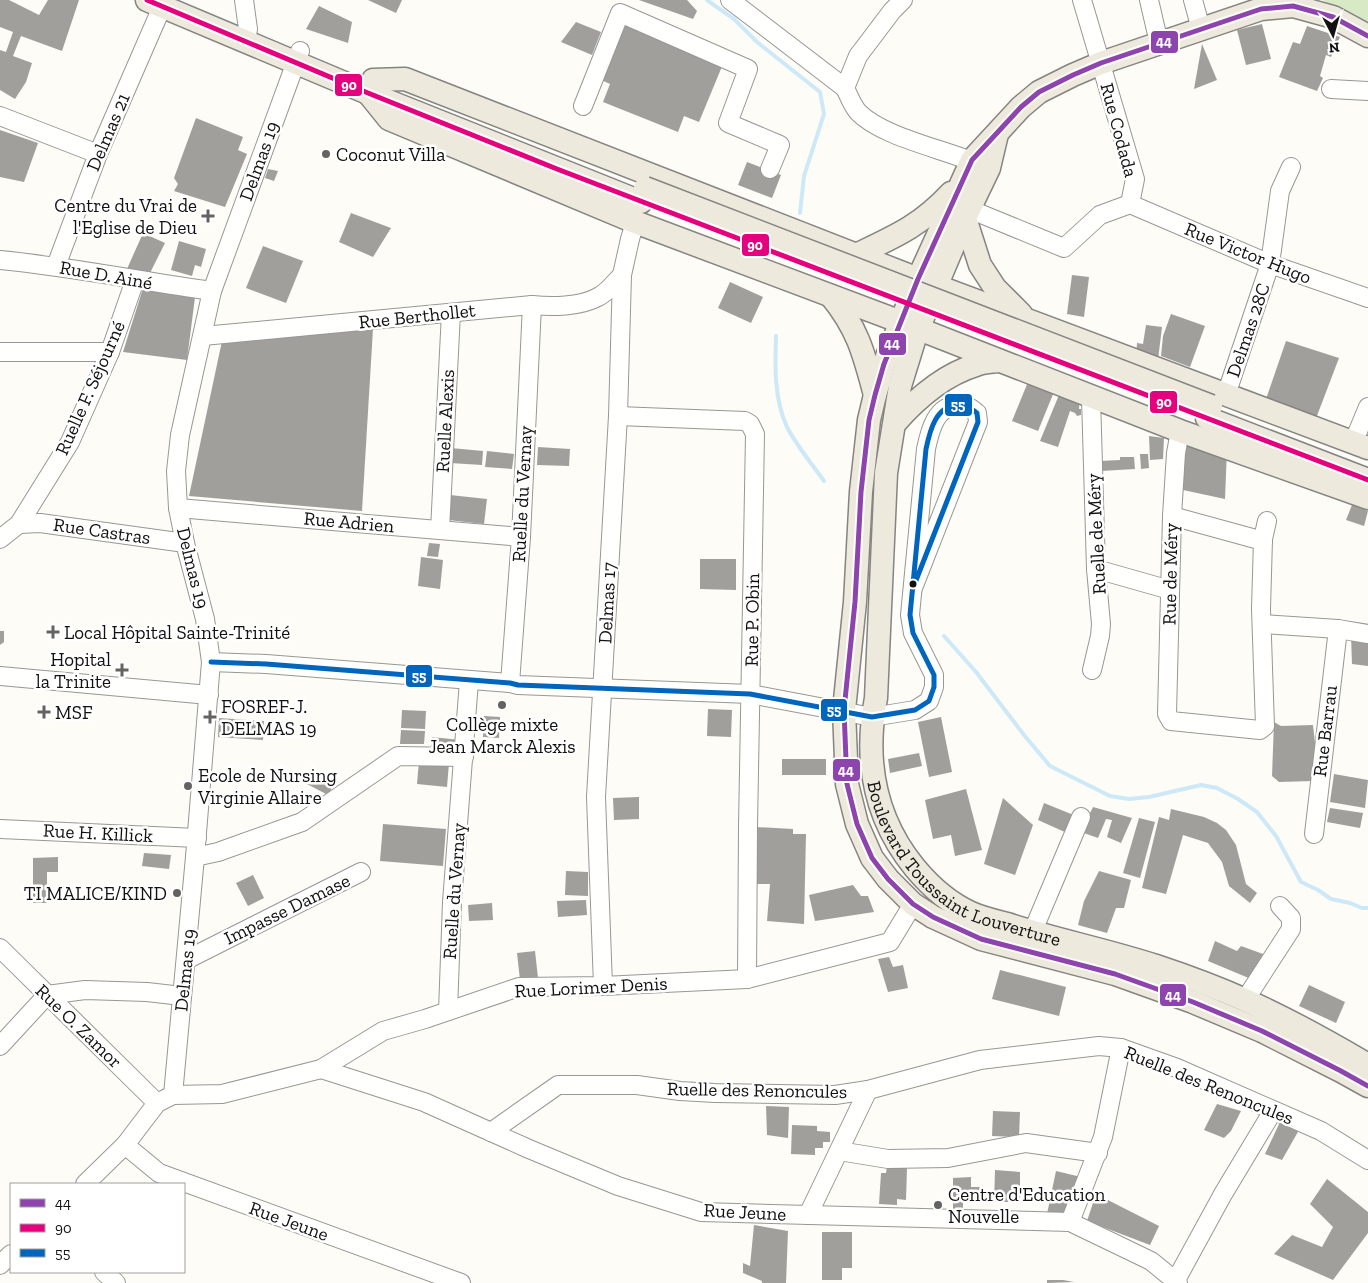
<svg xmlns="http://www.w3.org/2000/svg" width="1368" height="1283" font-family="'Zilla Slab',serif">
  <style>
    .forest { fill: #d8eac5 }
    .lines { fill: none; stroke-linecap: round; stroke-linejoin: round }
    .stream { stroke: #cde8f7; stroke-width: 4 }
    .building { fill: #a19f9c }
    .minor-casing { stroke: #979795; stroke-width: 20 }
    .major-casing { stroke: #858482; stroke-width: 25 }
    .minor { stroke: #fffffe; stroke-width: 18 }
    .major { stroke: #ede9dc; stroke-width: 22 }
    .major-bridge-casing { stroke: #858482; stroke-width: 25; stroke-linecap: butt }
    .major-bridge { stroke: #ede9dc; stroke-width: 22 }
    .bus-1-casing { stroke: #fff; stroke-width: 9 }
    .bus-2-casing { stroke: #fff; stroke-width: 9 }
    .bus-3-casing { stroke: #fff; stroke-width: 9 }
    .bus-1 { stroke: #8e44ad; stroke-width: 5 }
    .bus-2 { stroke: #e5007d; stroke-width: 5 }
    .bus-3 { stroke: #0065bd; stroke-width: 5 }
    .poi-dot { fill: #646362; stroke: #fff; stroke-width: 2 }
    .bus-dot { fill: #111; stroke: #fff; stroke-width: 2 }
    .labels { text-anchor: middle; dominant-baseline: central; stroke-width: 5; stroke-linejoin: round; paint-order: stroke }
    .street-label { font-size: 19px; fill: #111; stroke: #fff }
    .poi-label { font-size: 19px; fill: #111; stroke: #fff; text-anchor: start }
    .line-badge { stroke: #fff; stroke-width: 2 }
    .badge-label { font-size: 14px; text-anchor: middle; font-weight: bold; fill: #fff }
  </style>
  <rect width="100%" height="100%" fill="#fdfcf7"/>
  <!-- forest -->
  <polygon class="forest" points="1322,0 1368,0 1368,25"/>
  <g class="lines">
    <!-- stream -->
    <g class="stream">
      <polyline points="707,0 734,19 757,42 820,92 824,114 804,176 800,213"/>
      <path d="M776,336c-1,30 -2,63 11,91 9,18 25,37 37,54"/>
      <polyline points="944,636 976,672 1024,735 1050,766 1110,796 1129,799 1149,797 1201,785 1217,788 1238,799 1257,812 1276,836 1301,882 1318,890 1331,899 1350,903 1362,908 1368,908"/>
    </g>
  </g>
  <!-- building -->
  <g class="building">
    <polygon points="0,0 9,0 39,15 48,0 79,0 62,51 21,36 13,56 32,63 26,82 15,99 0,90 0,50 6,52 13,32 0,27"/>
    <polygon points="368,0 402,0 396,13"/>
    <polygon points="639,0 687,0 697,11 693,19"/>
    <polygon points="319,6 352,22 348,43 306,29"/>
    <polygon points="576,22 601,32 592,55 561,42"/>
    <polygon points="623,22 723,64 699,122 684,116 678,132 603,102 610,84 599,79"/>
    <polygon points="1262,24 1271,59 1246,65 1237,30"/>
    <polygon points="1307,26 1340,37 1331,57 1326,55 1320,76 1323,78 1317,91 1279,77 1293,42 1300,44"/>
    <polygon points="1202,44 1217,80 1194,89"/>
    <polygon points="196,118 243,137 238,150 247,154 225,207 174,191 178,184 174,178"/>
    <polygon points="0,130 38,143 24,182 0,177"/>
    <polygon points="747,162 781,175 772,198 738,185"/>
    <polygon points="268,169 278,171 274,181 265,178"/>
    <polygon points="351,213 391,228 373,257 339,242"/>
    <polygon points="143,233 165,243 150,273 127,269"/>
    <polygon points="179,241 206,249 201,267 195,265 192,276 171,270"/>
    <polygon points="263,246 303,261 286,303 246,288"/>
    <polygon points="1072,275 1089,277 1084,317 1067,314"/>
    <polygon points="730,282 763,297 751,323 718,308"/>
    <polygon points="144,285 195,297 187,360 123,352"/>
    <polygon points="1171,314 1205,326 1190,367 1161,356 1163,336"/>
    <polygon points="1146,325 1162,327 1158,360 1136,357 1137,343 1143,344"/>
    <polygon points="373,329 362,511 189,496 222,341"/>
    <polygon points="1286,341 1339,358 1315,421 1265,402"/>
    <polygon points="1030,377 1056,387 1038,431 1012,421"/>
    <polygon points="1061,390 1080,396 1079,409 1081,409 1081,415 1077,416 1075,413 1070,411 1058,447 1040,441"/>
    <polygon points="1149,436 1164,438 1163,459 1150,460"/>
    <polygon points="1170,439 1227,449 1225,499 1169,487"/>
    <polygon points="538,447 570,449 569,466 537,465"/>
    <polygon points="451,448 483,451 482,465 450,463"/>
    <polygon points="487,451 514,454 512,469 485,467"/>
    <polygon points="1140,454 1148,454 1149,468 1141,469"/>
    <polygon points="1120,457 1134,457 1135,469 1101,471 1100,461 1120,460"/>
    <polygon points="450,495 487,499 484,524 448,520"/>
    <polygon points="1352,505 1368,511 1364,526 1346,520"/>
    <polygon points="429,543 440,544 438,557 427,556"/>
    <polygon points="421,557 443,560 440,589 418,586"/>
    <polygon points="700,559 736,559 736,590 700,589"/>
    <polygon points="0,631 4,631 4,642 0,645"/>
    <polygon points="1351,636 1368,638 1368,666 1352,664"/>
    <polygon points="708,709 732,710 731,737 707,736"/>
    <polygon points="402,710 426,711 425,729 401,728"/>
    <polygon points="484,716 500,717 499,738 483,737"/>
    <polygon points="941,717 952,772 929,777 918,722"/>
    <polygon points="219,718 264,721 263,740 218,737"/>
    <polygon points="1274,722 1281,726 1313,725 1315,743 1313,781 1279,782 1272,776"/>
    <polygon points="401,730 425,731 424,744 400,744"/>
    <polygon points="432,737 460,740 458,756 430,753"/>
    <polygon points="919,753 922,766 890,773 888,759"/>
    <rect x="782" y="759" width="44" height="16"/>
    <polygon points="419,761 449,763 447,787 417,784"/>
    <polygon points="312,770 335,782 328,795 305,783"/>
    <polygon points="1334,774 1368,780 1365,808 1330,802"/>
    <polygon points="966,789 982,850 955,856 951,835 933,839 925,800"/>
    <polygon points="639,797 639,819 614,820 613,798"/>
    <polygon points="1003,798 1033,825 1015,875 984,864"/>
    <polygon points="1044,803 1076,816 1067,833 1038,820"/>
    <polygon points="1093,807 1132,818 1121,843 1107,837 1112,820 1106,819 1098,838 1081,832"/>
    <polygon points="1330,808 1363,813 1360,828 1327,822"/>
    <polygon points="1171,809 1204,817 1217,823 1226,830 1236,845 1246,884 1257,893 1250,903 1229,886 1222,862 1208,843 1183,835 1166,894 1142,888 1159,817 1169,820"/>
    <polygon points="1139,818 1155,822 1140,878 1123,873"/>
    <polygon points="383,824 446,829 443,866 380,861"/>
    <polygon points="755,827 793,829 793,834 806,834 804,924 767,921 770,884 755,884"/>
    <polygon points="144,853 171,855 169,869 142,866"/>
    <polygon points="58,857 58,872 47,872 47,903 33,903 33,858"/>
    <polygon points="566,871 588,872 588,896 565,895"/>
    <polygon points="1099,871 1131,880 1124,908 1116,908 1107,933 1078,925 1084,901"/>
    <polygon points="253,875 264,898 248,906 236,883"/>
    <polygon points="853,885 861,896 868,896 874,912 815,921 809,895"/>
    <polygon points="586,900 587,915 558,917 557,901"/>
    <polygon points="492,903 493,920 469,921 468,905"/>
    <polygon points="1215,941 1237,951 1241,946 1263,954 1251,979 1208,961"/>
    <polygon points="535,951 538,978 520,980 517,953"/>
    <polygon points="889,957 893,967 903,965 908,988 888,992 878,959"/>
    <polygon points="1000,970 1066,987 1059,1016 992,999"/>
    <polygon points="1309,985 1345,1002 1336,1023 1299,1006"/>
    <polygon points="1217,1104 1241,1111 1231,1131 1224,1138 1204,1130"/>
    <polygon points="766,1106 789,1107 788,1138 767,1135"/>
    <polygon points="993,1111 1020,1112 1019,1137 992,1136"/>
    <polygon points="1280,1122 1299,1130 1282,1160 1265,1154"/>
    <polygon points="792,1125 817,1126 817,1131 830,1132 830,1142 823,1142 823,1148 815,1148 815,1155 791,1154"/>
    <polygon points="887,1166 907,1168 906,1200 897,1199 897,1205 879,1204 881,1173 886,1173"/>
    <polygon points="995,1170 1020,1172 1020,1202 994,1202"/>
    <polygon points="1056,1171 1081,1177 1067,1219 1047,1214"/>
    <polygon points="971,1177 971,1187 983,1187 983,1201 963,1201 963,1210 953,1210 953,1178"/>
    <polygon points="1327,1179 1368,1212 1368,1233 1333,1280 1274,1254 1292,1235 1322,1247 1333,1227 1310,1204"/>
    <polygon points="1096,1194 1159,1226 1150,1245 1087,1221"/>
    <polygon points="754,1225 788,1231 786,1283 762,1283 762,1281 743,1273 743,1263 750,1266"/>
    <polygon points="822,1232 852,1232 852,1268 842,1268 842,1280 822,1280"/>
    <polygon points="1047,1280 1063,1280 1074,1282 1047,1283"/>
  </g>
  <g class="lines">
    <!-- minor casing -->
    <g class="minor-casing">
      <g id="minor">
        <polyline points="244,0 248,29 246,41"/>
        <polyline points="730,0 845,88"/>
        <polyline points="1082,0 1135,179 1130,204"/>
        <polyline points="1149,0 1159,43"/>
        <polyline points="1193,0 1201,29"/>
        <path d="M845,88c4,8 7,17 13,24 25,26 91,38 125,54"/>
        <polyline points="845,88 858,56 892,11 903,0"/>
        <polyline points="1331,89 1368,91"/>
        <polyline points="583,106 620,13 748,69 728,123 780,145 770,169"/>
        <polyline points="0,116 98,154"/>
        <polyline points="1130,204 1270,264 1368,298"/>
        <polyline points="969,209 1064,248 1100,215 1130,204"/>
        <path d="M0,260c71,7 141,21 212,31"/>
        <polyline points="56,266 98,154 165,0"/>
        <path d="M203,336l329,-31c19,2 48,2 66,-8 9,-4 17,-15 24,-22"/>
        <polyline points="0,352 110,352"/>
        <polyline points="1226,395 1270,264 1280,191 1291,167"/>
        <polyline points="1091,397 1096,569 1101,624 1100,636 1092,670"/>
        <polyline points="618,416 745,421 750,424 755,434 748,827 747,979"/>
        <polyline points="1180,431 1176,453 1172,516 1167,714 1171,721 1260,730 1265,726 1261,609 1263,539 1267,521"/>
        <polyline points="1353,443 1368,407"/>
        <polyline points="178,508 521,537"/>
        <polyline points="1172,516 1263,541"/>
        <polyline points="19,524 40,523 185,543"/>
        <polyline points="440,530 451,313"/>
        <polyline points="0,539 19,524 70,442 110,352 135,280"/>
        <polyline points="1096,569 1170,590"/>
        <polyline points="1262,624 1338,629 1368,634"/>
        <path d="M211,662l55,2 244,19 8,2 232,9 122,23 43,-7 14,-9 5,-14v-12l-21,-42 -3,-18 16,-166c4,-19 10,-44 33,-44 1,0 7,0 8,1 3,1 7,5 10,7l1,9 -65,166"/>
        <polyline points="0,676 209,695"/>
        <polyline points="510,683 521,537 532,305"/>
        <polyline points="0,829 197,838"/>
        <polyline points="1314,834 1338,629"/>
        <polyline points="195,857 218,852 302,822 398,756 464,757"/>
        <polyline points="1032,933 1081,817"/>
        <polyline points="0,948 157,1103"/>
        <polyline points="186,960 361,872"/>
        <polyline points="603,986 596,797 618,416 622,275 630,239 635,222"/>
        <polyline points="1245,1000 1291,929 1291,918 1280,906"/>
        <polyline points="448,1011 452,902 469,681"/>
        <polyline points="0,1046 47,995 85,990 147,992 182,996"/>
        <polyline points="321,1069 424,1102 529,1149 618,1186 701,1212 1070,1222 1151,1261 1178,1283"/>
        <polyline points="173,1095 195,857 211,662 205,619 185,543 178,508 176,471 180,435 212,291 300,51"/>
        <polyline points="491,1132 558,1085 637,1085 680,1091 715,1093 835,1095 868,1090 980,1060 1099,1046 1121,1048 1177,1068 1321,1131 1368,1160"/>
        <polyline points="125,1145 159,1173 461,1283"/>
        <polyline points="839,1151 888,1159 948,1158 1026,1143 1098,1153"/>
        <polyline points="85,1184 125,1145 157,1103 173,1095 222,1094 321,1069 383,1031 425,1019 519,987 603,986 747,979 890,942 913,904"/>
        <polyline points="808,1215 868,1090"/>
        <polyline points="1070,1222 1103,1137 1121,1048"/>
        <polyline points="0,1265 11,1254"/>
        <polyline points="104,1272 116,1283"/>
        <polyline points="1176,1280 1223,1194 1273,1111"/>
      </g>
    </g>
    <!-- major casing -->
    <g class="major-casing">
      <g id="major">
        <polyline points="147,0 368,93 641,202"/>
        <polyline points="1368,36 1333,17 1293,6 1261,9 1101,63 1073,75 1039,92 1021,107 972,160 918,279 884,364 875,395 869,420 861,492 855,602 844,710 847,784 857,824 872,858 888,879 913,904 933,917 981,939 1115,974 1193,1002 1262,1031 1341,1071 1368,1086"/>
        <polyline points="373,80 405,79 918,279 1368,448"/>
        <polyline points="368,93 389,119 635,222 901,322 1180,431 1368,498"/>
        <path id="s1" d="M997,134l-8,34 -24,50 -49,116 -16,52 -14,87 -10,225c-12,63 -2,120 39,170 15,18 34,35 56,45 11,5 24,8 36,11 49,16 100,26 149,42 30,10 60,21 89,34 41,18 84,42 123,65"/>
        <polyline points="965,218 980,265 995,288 1021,314"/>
        <path d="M856,255c40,-19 64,-29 95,-62"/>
        <path d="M831,296c27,33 33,58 44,99"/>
        <polyline points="1207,418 1368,480"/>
        <path d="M895,423c22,-25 48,-48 81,-58 7,-3 16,-3 23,-4"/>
      </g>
    </g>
    <!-- minor -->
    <use href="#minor" class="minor"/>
    <!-- major -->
    <use href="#major" class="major"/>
    <!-- major-bridge casing -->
    <g class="major-bridge-casing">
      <polyline id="major-bridge" points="645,188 1211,406"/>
    </g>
    <!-- major-bridge -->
    <use href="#major-bridge" class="major-bridge"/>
    <!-- bus-1 casing -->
    <g class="bus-1-casing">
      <polyline id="bus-1" points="1368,36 1333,17 1293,6 1261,9 1101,63 1073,75 1039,92 1021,107 972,160 918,279 884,364 875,395 869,420 861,492 855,602 844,710 847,784 857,824 872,858 888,879 913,904 933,917 981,939 1115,974 1193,1002 1262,1031 1341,1071 1368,1086"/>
    </g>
    <!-- bus-2 casing -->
    <g class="bus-2-casing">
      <polyline id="bus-2" points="147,0 368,93 557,169 1368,480"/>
    </g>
    <!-- bus-3 casing -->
    <g class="bus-3-casing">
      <path id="bus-3" d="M211,662l55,2 244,19 8,2 232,9 122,23 43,-7 14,-9 5,-14v-12l-21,-42 -3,-18 16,-166c4,-19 10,-44 33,-44 1,0 7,0 8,1 3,1 7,5 10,7l1,9 -65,166"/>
    </g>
    <!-- bus-1 -->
    <use href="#bus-1" class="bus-1"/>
    <!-- bus-2 -->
    <use href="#bus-2" class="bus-2"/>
    <!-- bus-3 -->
    <use href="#bus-3" class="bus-3"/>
  </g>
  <!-- markers -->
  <g class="poi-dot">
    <circle cx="326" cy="154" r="5"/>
    <path d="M205.5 208.5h5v5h5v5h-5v5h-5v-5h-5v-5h5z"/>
    <path d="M50.5 624.5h5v5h5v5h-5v5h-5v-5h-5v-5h5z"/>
    <path d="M119.5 662.5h5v5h5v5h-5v5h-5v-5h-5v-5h5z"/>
    <circle cx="502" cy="705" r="5"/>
    <path d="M41.5 704.5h5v5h5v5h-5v5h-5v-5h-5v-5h5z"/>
    <path d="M207.5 709.5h5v5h5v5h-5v5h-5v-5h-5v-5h5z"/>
    <circle cx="188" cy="786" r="5"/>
    <circle cx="177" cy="893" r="5"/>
    <circle cx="938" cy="1205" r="5"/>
  </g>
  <circle class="bus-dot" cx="913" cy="584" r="4.5"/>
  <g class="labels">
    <!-- street labels -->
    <g class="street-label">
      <text transform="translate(1119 130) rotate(75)">Rue Codada</text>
      <text transform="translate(108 132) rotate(-67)">Delmas 21</text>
      <text transform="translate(259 161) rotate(-70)">Delmas 19</text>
      <text transform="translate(1248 253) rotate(22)">Rue Victor Hugo</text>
      <text transform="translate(106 275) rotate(10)">Rue D. Ainé</text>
      <text transform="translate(417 316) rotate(-6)">Rue Berthollet</text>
      <text transform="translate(1248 330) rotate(-71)">Delmas 28C</text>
      <text transform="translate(90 388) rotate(-66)">Ruelle F. Séjourné</text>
      <text transform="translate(445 421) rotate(-87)">Ruelle Alexis</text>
      <text transform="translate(522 494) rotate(-87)">Ruelle du Vernay</text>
      <text transform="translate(349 522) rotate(5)">Rue Adrien</text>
      <text transform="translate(102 531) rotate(8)">Rue Castras</text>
      <text transform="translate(1096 534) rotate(-93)">Ruelle de Méry</text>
      <text transform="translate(193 568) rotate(76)">Delmas 19</text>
      <text transform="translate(1170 574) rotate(-89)">Rue de Méry</text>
      <text transform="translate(607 603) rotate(-87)">Delmas 17</text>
      <text transform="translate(752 620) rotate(-89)">Rue P. Obin</text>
      <text transform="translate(1325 731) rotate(-83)">Rue Barrau</text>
      <text transform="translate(98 833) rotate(3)">Rue H. Killick</text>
      <text stroke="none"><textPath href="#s1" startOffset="799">Boulevard Toussaint Louverture</textPath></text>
      <text transform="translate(454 891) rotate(-86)">Ruelle du Vernay</text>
      <text transform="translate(287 909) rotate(-26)">Impasse Damase</text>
      <text transform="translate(185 970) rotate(-84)">Delmas 19</text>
      <text transform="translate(591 987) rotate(-3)">Rue Lorimer Denis</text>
      <text transform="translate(79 1026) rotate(44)">Rue O. Zamor</text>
      <text transform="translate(1209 1085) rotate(22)">Ruelle des Renoncules</text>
      <text transform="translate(757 1090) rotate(1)">Ruelle des Renoncules</text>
      <text transform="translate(745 1212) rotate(3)">Rue Jeune</text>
      <text transform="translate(289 1221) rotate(20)">Rue Jeune</text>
    </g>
    <!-- poi labels -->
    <g class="poi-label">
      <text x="336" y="154">Coconut Villa</text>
      <text x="197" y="205" text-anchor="end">Centre du Vrai de<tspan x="197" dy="22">l'Eglise de Dieu</tspan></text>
      <text x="64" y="632">Local Hôpital Sainte-Trinité</text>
      <text x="111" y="659" text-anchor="end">Hopital<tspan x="111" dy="22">la Trinite</tspan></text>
      <text x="221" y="706">FOSREF-J.<tspan x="221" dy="22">DELMAS 19</tspan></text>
      <text x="55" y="712">MSF</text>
      <text x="502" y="724" text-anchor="middle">Collège mixte<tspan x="502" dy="22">Jean Marck Alexis</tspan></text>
      <text x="198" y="775">Ecole de Nursing<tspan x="198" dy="22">Virginie Allaire</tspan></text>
      <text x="167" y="893" text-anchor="end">TI MALICE/KIND</text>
      <text x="948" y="1194">Centre d'Education<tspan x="948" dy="22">Nouvelle</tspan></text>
    </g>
  </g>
  <g class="line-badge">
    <rect x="1150" y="30" width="29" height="24" rx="5" fill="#8e44ad"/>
    <rect x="334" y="73" width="29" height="24" rx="5" fill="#e5007d"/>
    <rect x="741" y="233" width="29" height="24" rx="5" fill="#e5007d"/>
    <rect x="878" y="332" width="29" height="24" rx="5" fill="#8e44ad"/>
    <rect x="1149" y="390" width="29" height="24" rx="5" fill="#e5007d"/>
    <rect x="944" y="393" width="29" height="24" rx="5" fill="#0065bd"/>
    <rect x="405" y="664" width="28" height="24" rx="5" fill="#0065bd"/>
    <rect x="820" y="698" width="28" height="24" rx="5" fill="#0065bd"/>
    <rect x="832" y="758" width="29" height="24" rx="5" fill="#8e44ad"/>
    <rect x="1159" y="983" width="28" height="24" rx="5" fill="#8e44ad"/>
  </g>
  <g class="badge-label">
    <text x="1164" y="46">44</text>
    <text x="349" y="90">90</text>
    <text x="755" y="250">90</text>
    <text x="892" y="348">44</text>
    <text x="1164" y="407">90</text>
    <text x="958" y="410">55</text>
    <text x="419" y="681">55</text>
    <text x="834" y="715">55</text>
    <text x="846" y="775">44</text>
    <text x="1173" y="1000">44</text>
  </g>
  <!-- legend -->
  <rect x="10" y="1183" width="175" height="90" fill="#ffffff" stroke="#a0a0a0"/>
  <rect x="20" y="1199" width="25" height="8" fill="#8e44ad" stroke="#a0a0a0"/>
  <text x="55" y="1208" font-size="15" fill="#111111">44</text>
  <rect x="20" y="1224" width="25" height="8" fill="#e5007d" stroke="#a0a0a0"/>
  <text x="55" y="1233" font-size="15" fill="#111111">90</text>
  <rect x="20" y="1249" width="25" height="8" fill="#0065bd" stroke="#a0a0a0"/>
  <text x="55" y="1258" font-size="15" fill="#111111">55</text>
  <!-- north arrow -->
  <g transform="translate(1333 35) rotate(174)" stroke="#ffffff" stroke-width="4" paint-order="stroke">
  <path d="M0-4L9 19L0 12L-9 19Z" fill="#111111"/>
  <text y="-8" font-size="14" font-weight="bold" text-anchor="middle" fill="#111111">N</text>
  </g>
</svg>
